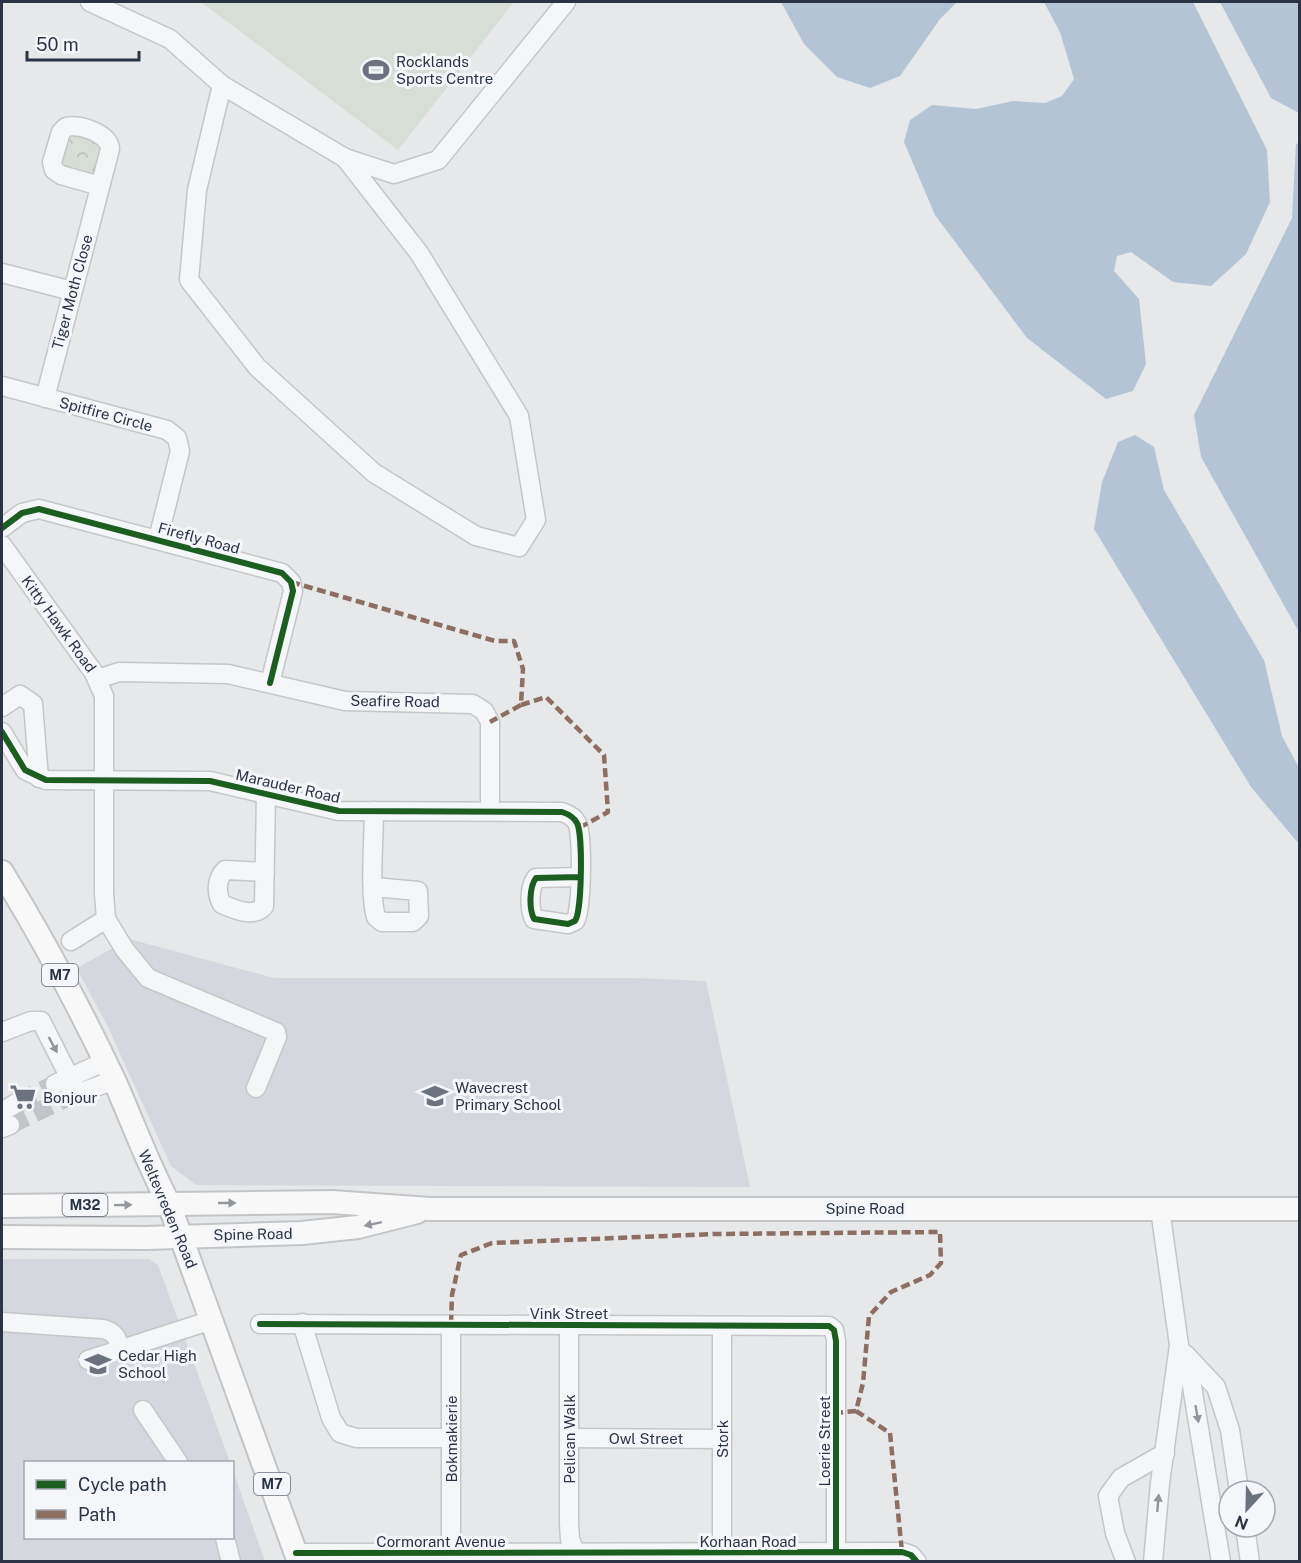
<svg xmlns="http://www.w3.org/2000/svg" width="1301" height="1563" font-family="'Public Sans',sans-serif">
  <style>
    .built { fill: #d4d7dd }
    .park { fill: url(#park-crowns) }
    .pitch { fill: #d6ded6 }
    .water { fill: #b4c4d5 }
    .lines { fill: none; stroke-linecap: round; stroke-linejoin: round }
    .minor-tunnel { stroke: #c1c4c9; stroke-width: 18; stroke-dasharray: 18 9; stroke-linecap: butt }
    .minor-casing { stroke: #c4c6c8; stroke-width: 21 }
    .major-casing { stroke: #c2c5c8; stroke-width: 26 }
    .minor { stroke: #f5f6f7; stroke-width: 18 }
    .major { stroke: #f8f8f8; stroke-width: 22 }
    .quiet { stroke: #8d6e63; stroke-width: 4.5; stroke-dasharray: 9 4.5; stroke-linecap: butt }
    .cycleway-casing { stroke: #f4f6f9; stroke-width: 10 }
    .cycleway { stroke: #1b5e20; stroke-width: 6 }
    .oneway { fill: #90959e }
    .oneway2 { fill: #92969e }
    .labels { text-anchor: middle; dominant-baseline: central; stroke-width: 6; stroke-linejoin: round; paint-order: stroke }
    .shield { fill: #f4f6f9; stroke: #676e7b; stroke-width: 1.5 }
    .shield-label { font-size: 14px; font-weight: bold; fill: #2b3445 }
    .poi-label { font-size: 15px; fill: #2b3445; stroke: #f4f6f9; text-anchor: start }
    .street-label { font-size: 15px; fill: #2b3445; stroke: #f4f6f9 }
  </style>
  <defs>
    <pattern id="park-crowns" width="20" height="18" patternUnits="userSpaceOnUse" patternTransform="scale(1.5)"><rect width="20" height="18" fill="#d6ded6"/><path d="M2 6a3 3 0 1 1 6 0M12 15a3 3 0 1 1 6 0" fill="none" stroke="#b8bfb9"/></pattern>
  </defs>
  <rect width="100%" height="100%" fill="#e6e8ea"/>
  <!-- built -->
  <g class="built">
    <polygon points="129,939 274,978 635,978 706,981 750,1187 196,1185 171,1166 107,1025 78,971 79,967"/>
    <polygon points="2,1259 149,1259 158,1265 230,1462 26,1462 26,1538 232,1538 233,1471 265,1561 2,1562"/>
  </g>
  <!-- park -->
  <polygon class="park" points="70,133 95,137 103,147 95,172 91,174 67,170 60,164 60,156"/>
  <!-- pitch -->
  <polygon class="pitch" points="201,2 514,2 398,150"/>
  <!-- water -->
  <g class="water">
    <polygon points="781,2 957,2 940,19 900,76 870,88 837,77 804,44"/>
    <polygon points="1044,2 1193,2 1267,150 1270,202 1246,254 1211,286 1173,282 1131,252 1117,256 1114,271 1139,299 1146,364 1133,391 1106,399 1027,338 935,215 904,142 910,120 932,105 976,109 1013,101 1045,103 1062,96 1074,79 1060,32"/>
    <polygon points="1220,2 1299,2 1299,113 1271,98"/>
    <polygon points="1299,143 1300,143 1299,632 1201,457 1194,415 1292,218 1296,144"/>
    <polygon points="1135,435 1154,447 1164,490 1264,660 1282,736 1299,768 1299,844 1251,787 1094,529 1102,482 1118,442"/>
  </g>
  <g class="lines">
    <!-- minor-tunnel -->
    <g class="minor-tunnel">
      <polyline points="18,1102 55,1084"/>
      <polyline points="10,1125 69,1097"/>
    </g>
    <!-- minor casing -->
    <g class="minor-casing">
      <g id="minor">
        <polyline points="90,2 170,39 222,85 345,158 394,174 438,160 566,2"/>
        <polyline points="222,85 197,190 189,280 257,367 374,473 476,536 519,547 536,520 519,416 419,253 345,158"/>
        <polyline points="2,273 72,291"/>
        <polyline points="2,386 167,430 177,438 180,451 158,539"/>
        <path d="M45,398l65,-249c0,-15 -31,-26 -44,-22l-5,5 -9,30 2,8 7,5 39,11"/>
        <polyline points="2,528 22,513 39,509 282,573 291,582 293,591 270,683"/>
        <polyline points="2,545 94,673 104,696 104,893 106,919 71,941"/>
        <polyline points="98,679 119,672 228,674 345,701 473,704 484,711 490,722 490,811"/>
        <polyline points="2,707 20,695 33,704 39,778"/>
        <path d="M2,732l23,38 21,10 164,1 129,30 223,1c6,2 12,5 15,11 6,11 5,89 -2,98l-7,3 -34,-5c-5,-10 -5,-32 2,-41l44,-1"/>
        <path d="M374,811c0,27 -5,83 2,106l6,5h31l6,-6 -1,-25 -44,-4"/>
        <path d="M265,872l-40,-2c-9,9 -9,24 -3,34 13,6 33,14 42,2l2,-112"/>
        <polyline points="106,919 125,950 148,978 276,1032 277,1037 256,1088"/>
        <polyline points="2,1032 31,1021 41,1021 78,1094"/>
        <polyline points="55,1084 104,1062"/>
        <polyline points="69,1097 114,1080"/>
        <polyline points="2,1112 18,1102"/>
        <polyline points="2,1128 10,1125"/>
        <path d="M2,1322l101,7c12,3 15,9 17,21"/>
        <polyline points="302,1323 331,1418 340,1433 356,1438 451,1438"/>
        <polyline points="260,1324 829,1326 834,1330 836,1341 836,1552"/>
        <polyline points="569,1325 569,1524 570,1539 579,1562"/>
        <polyline points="722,1326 722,1553"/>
        <polyline points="1185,1354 1216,1387 1230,1430 1239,1491"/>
        <polyline points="1187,1356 1221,1562"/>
        <polyline points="88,1360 212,1320"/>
        <polyline points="143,1410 178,1462"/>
        <polyline points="569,1438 722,1439"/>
        <polyline points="1245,1527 1250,1562"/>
        <polyline points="225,1538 231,1562"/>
        <polyline points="296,1553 902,1552 911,1555 917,1562"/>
        <polyline points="451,1553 451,1324"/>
        <polyline points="1126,1562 1115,1533 1108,1496 1121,1478 1165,1453"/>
        <polyline points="1153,1562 1160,1483 1179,1345 1160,1209"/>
      </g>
    </g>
    <!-- major casing -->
    <g class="major-casing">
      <g id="major">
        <path d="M2,872c41,67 79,138 113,210 18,41 33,82 54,122l130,358"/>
        <polyline points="2,1206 332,1202 430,1209 1300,1209"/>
        <polyline points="2,1237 146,1238 302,1233 358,1227 417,1212"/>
      </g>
    </g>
    <!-- minor -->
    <use href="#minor" class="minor"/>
    <!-- major -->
    <use href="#major" class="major"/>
    <!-- quiet -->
    <g class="quiet">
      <polyline points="291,582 495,641 514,641 523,669 521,705 490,722"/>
      <polyline points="521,705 546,697 604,755 608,812 579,828"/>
      <polyline points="451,1324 452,1295 461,1255 492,1243 715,1234 940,1232 941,1263 930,1275 891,1292 869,1316 863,1383 856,1411 836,1413"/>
      <polyline points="856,1411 890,1433 902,1552"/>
    </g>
    <!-- cycleway casing -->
    <g class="cycleway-casing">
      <g id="cycleway">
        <polyline points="2,528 22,513 39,509 282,573 291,582 293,591 270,683"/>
        <path d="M2,732l23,38 21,10 164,1 129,30 223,1c6,2 12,5 15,11 6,11 5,89 -2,98l-7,3 -34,-5c-5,-10 -5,-32 2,-41l44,-1"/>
        <polyline points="260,1324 829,1326 834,1330 836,1341 836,1552"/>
        <polyline points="296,1553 902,1552 911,1555 917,1562"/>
      </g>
    </g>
    <!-- cycleway -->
    <use href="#cycleway" class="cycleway"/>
  </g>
  <!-- one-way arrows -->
  <defs><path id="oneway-solid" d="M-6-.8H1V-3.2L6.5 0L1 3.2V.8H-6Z" transform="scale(1.5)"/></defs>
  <g class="oneway">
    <use href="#oneway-solid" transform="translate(53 1045) rotate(62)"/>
    <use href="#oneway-solid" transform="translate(1197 1414) rotate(80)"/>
    <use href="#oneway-solid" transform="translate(1158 1503) rotate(-85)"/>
  </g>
  <g class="oneway2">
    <use href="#oneway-solid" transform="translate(227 1203)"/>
    <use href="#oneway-solid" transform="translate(123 1205) rotate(-1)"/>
    <use href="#oneway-solid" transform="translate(373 1224) rotate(168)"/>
  </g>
  <!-- icons -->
  <defs>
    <g id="stadium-bare" transform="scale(2.07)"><path d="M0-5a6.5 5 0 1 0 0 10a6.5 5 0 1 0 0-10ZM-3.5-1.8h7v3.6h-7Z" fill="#6c737f" stroke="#f4f6f9" stroke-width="2.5" paint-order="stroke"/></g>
    <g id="school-bare" transform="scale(2.07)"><path d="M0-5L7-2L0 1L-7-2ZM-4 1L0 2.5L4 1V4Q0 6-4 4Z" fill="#6c737f" stroke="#f4f6f9" stroke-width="2.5" paint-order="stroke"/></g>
    <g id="supermarket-bare" transform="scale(2.07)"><path d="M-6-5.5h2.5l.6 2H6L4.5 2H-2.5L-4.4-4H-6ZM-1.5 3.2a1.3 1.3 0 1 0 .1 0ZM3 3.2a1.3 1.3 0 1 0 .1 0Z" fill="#6c737f" stroke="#f4f6f9" stroke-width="2.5" paint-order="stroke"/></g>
  </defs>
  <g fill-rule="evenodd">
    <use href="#stadium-bare" x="376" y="70"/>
    <use href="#school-bare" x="435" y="1096"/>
    <use href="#supermarket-bare" x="23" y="1097"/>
    <use href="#school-bare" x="98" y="1364"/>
  </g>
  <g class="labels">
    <!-- shield labels -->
    <g class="shield">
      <rect x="42" y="964" width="36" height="22" rx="4.5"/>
      <rect x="62.5" y="1194" width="45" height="22" rx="4.5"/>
      <rect x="254" y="1473" width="36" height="22" rx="4.5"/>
    </g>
    <g class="shield-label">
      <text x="60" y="975">M7</text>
      <text x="85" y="1205">M32</text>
      <text x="272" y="1484">M7</text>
    </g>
    <!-- poi labels -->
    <g class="poi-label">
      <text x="396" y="61">Rocklands<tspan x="396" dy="17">Sports Centre</tspan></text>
      <text x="455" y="1087">Wavecrest<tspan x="455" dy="17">Primary School</tspan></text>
      <text x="43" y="1097">Bonjour</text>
      <text x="118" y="1355">Cedar High<tspan x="118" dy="17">School</tspan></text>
    </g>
    <!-- street labels -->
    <g class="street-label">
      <text transform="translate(72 292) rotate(-75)">Tiger Moth Close</text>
      <text transform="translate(106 414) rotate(15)">Spitfire Circle</text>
      <text transform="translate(199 538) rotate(15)">Firefly Road</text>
      <text transform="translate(59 624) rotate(54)">Kitty Hawk Road</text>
      <text transform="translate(395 701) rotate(1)">Seafire Road</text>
      <text transform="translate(288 786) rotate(13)">Marauder Road</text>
      <text x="865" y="1208">Spine Road</text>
      <text transform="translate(168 1209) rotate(67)">Weltevreden Road</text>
      <text transform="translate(253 1234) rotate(-1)">Spine Road</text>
      <text x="569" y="1313">Vink Street</text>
      <text x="646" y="1438">Owl Street</text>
      <text transform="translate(451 1439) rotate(-90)">Bokmakierie</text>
      <text transform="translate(569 1439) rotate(-90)">Pelican Walk</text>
      <text transform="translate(722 1439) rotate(-90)">Stork</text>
      <text transform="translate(824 1441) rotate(-90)">Loerie Street</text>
      <text x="441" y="1541">Cormorant Avenue</text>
      <text x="748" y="1541">Korhaan Road</text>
    </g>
  </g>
  <!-- border -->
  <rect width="1301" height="1563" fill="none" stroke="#2b3445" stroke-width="6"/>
  <!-- legend -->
  <rect x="24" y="1461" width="210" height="78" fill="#f4f6f9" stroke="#a4a8b1" stroke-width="1.5"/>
  <rect x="36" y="1480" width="30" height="9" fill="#1b5e20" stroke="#a4a8b1" stroke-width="1.5"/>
  <text x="78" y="1491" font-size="18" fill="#2b3445">Cycle path</text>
  <rect x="36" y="1510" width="30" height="9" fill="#8d6e63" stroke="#a4a8b1" stroke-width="1.5"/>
  <text x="78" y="1521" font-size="18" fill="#2b3445">Path</text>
  <!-- north arrow -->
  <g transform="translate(1247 1509) rotate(202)"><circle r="28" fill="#f4f6f9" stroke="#a4a8b1" stroke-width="1.5"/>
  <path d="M0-4.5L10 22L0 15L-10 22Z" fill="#6c737f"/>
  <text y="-9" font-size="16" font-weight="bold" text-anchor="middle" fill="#2b3445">N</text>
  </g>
  <!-- scale -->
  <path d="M27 51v9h112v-9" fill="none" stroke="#2b3445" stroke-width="3"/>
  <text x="36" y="51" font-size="18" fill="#2b3445" stroke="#f4f6f9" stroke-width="4.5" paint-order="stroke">50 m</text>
</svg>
